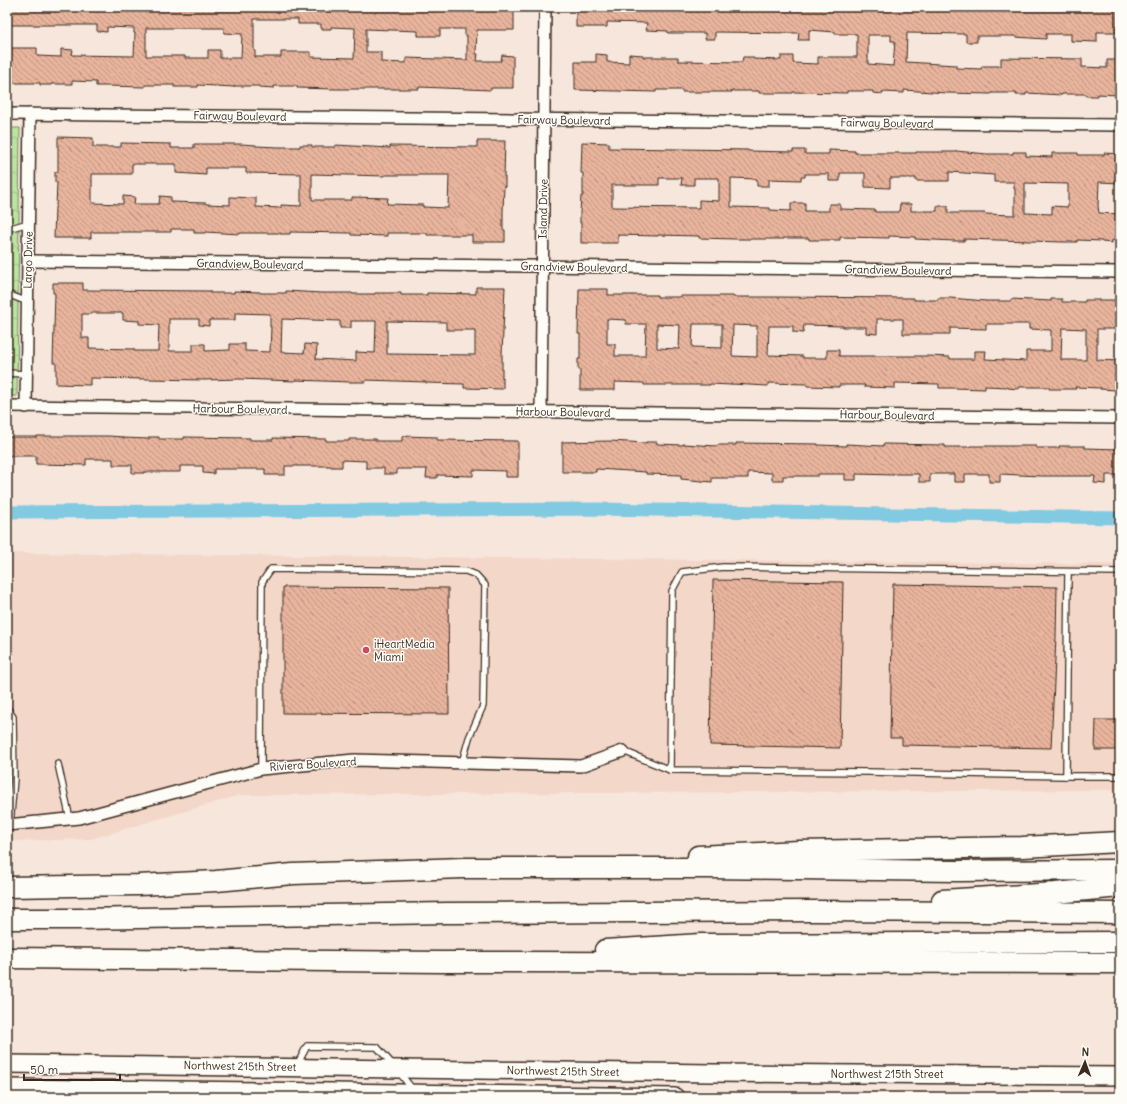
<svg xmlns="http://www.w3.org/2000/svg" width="1127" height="1104" font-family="Delius,sans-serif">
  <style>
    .built { fill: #f3d7c9 }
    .park { fill: url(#park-crowns); stroke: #7a8760 }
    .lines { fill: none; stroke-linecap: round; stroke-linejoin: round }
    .canal { stroke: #81cae2; stroke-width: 13 }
    .building { fill: url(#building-back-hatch); stroke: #3b2a1e; fill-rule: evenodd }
    .service-casing { stroke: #3b2a1e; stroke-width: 8 }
    .minor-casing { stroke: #3b2a1e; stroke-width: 14 }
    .primary-casing { stroke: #3b2a1e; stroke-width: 20 }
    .motorway-casing { stroke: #3b2a1e; stroke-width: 23 }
    .service { stroke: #fdfcf7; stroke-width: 5.5 }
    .minor { stroke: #fdfcf7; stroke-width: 11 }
    .primary { stroke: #fdfcf7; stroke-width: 17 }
    .motorway { stroke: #fdfcf7; stroke-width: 20 }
    .poi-dot { fill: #d1495b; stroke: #fdfcf7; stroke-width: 1.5 }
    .labels { text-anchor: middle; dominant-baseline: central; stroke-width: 3; stroke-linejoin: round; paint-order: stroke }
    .street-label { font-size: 11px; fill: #3b2a1e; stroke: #fdfcf7 }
    .poi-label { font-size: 11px; fill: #3b2a1e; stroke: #fdfcf7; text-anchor: start }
  </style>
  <defs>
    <pattern id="park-crowns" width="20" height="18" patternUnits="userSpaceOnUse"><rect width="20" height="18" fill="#b9e4a1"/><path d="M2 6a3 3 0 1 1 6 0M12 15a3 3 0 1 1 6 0" fill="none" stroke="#a0c48a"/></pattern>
    <pattern id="building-back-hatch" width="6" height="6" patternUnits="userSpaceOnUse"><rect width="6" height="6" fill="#e9b49d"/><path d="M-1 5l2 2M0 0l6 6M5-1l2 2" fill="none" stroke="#be937f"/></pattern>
  </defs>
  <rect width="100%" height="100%" fill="#f7e6dc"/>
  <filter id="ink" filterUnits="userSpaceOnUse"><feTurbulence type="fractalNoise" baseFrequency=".025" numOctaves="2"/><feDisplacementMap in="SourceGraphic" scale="8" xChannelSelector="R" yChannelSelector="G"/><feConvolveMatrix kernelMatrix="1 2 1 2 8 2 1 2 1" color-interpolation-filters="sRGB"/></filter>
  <g filter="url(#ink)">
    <!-- built -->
    <polygon class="built" points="7,553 1120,564 1120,790 240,795 91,839 7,841"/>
    <!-- park -->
    <polygon class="park" points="7,128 20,128 17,396 7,396"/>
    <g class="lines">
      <!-- canal -->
      <polyline class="canal" points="7,512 598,509 1120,518"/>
    </g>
    <!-- building -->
    <g class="building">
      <path d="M7,7h507v23h-37l-1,24h2l-1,7h24l1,-6 11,1v32h-22v2l-72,-3v2h-84l-38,-1v-2h-23v2l-15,-1v-1h-25v1l-36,-2v2h-24v-2h-29v2l-38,-1h-11v-4l-24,-1v3h-21v1h-11v-2h-33v-27h4v-8h26v8l24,1v-8l12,1 -1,5 62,1 1,-23h-1v-5l-27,-1v5l-10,-1v-6h-90zM254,19h44v5h23v5h10v-2l24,1 -1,30 -43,-1v-5h-30v5h-26v-6h-1zM146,28h78v5l18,1 -1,24h-21v-8h-12v8h-23v-2h-39zM366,29l52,2v5h22v-7h25v7h2v24l-61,-2v5l-25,-1v-10h-15z"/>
      <path d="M576,7h413l1,1 27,1v-2h31v1l22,1v-2h13l35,1 -1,24h-20v10l-26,-1v-7h-25v5l-31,-2v-1h-38v6h-11v-8l-59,-1 -1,29 50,3v3l25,1 1,-3h19v-8l81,1v8l25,1v-8h11v35l-21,-1v2h-11v-2h-24v1l-36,-2v2h-10v-2h-25v1l-45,-1 -42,-3v3l-21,-1v2l-10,-1v-2h-26v2l-54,-1v1h-34v-2h-27v1h-50v-2h-26v2l-81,-2v-28h21v-8l11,1v7l22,1v-9l14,1v2h35v4l64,1 1,-5h10v2l28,1v-4h12v7l25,1v-7h39v-23h-22v-2l-26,-2v10h-11l1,-7 -84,-1v7h-10v-6h-37v-2l-22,-1 1,-7 -40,-1v5h-31zM868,35h23v6h4l-2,25 -25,-2z"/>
      <path d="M58,137l35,1v9h28v-4l50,1v4h23v-4h47l15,1v1l22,1h22v-2h12v2h23v-2l55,3v-2l87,1v-6h28l-1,36h1v10l-1,-1 -1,26v18h2v12h-33v-7h-45v-2h-40v3l-36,-1v-2l-61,-1v2h-10v-1h-40v1l-35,-2v1h-11v-4h-23v3h-80v6h-37l1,-31h1l1,-25h-2v-10h3zM132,164h44v9l30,2v-7h40v5l55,1v32l-20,-1v3l-25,-1v-9l-26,-1v8l-24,-1v-1l-35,-1v-5l-11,-1 -1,8h-25l1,-7 -12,-1v8l-31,-1v-29h40zM312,174l73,2v-1h64l-1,33 -25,-1v-2l-36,-1 1,-6 -36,-1v3h-40z"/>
      <path d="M582,142l27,1v5l139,2v1l45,1v-2h12v4h24v-4l26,1v2h61v-1h40v-1l31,3h26v-2h13v4l26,1v-4h26v2h26v-2l16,1v29l-21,-1 -1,24 1,7 21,1v27l-8,-1v3l-10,-1v-1l-25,-1v2h-14l-99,-3v2h-10l-39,-2v-2l-26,-1v2l-49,-1v3h-31v-2h-25v1h-49l-36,-1v-2l-41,-1v1l-40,-1v8h-37v-20h-1v-10l1,-17h2v-23h-2zM949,172l45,3v7h20v7h1v26l-30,-1v-1h-37v-7h-11v5h-26v-7h-11l-1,8h-24v-2l-35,-1v-5h-11v7h-24v-8h-14v8l-21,-1v-2l-39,-1v-29l26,1v7h12v-7l32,1v-3h4v-3h24v7h11v-8h25v14l25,1v-10h26v3h33zM659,178h23l-1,7h13v-7h25v23l-20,-1v8l-87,-1v-22h47zM1025,183l43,1v23l-16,-1v8l-27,-1z"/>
      <path d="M53,283h30v7l127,1v2h24v-2l26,1v1h26v-2l35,2h31v1h23v-1h26v2h26v-2l49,1v-7h29l-3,67v24l1,-1v12l-39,-1v-4l-38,-1v-1l-60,-2v2h-16l-55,-2v1l-56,-2 -35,1 -114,-2v7l-34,-1v-21h-3l2,-70h-2zM91,313h32v7l16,1v3l20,1 -1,26h-24v-2l-45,-1v-10h-7v-24h9zM235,313l35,1v13h1l-1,25 -25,-1v-7h-15v6l-25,1v-7h-12v7h-24v-32h30v6l10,1v-6h26zM282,319l58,2v7h11v-7h25l-1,32 -19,-1v9l-40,-2 1,-14 -12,-1 -1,9 -23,-1zM387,321l59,1v8h29v25l-88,-1z"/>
      <path d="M579,289h29v6h49v2h23v-1h53v1h41l140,1v2h24v-2h12l36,3h25v-2l40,2v-2h11v3h23v-2h30v2h5v27h-23v31l23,1v27h-4v2l-16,-1 1,-1 -26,-1 1,2h-27v-2h-30v2l-11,-1v-1l-23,-1v3l-32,-1h-14v-4l-44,-1v5l-31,-1 1,-2h-26v2l-32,-1v-2l-39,-1v3l-37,-2v1l-21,-1v1h-66v-2l-29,-1v8h-35v-21h-2v-10h2v-25h-2zM607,319l19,1v4h20l-1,32h-30v-12h-8zM877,319h26v15h47v-6l36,1v-5h43v5l22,1v21h-25v10l-41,-2 1,-8h-12v8h-24v-2l-23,-1h-88v-6h-12v8h-24v-2l-35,-1 1,-29h24v6l10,1 1,-8 39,1v1h23v6l11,1zM657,324l23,1 -1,24 -22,-1zM693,324h29v24l-30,-1zM733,325l24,1v31l-25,-1zM1062,328l24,1v31h-25z"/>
      <polygon points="37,436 109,436 123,437 123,438 149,439 149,437 159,437 159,439 184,439 184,437 250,438 250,440 273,440 273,438 326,439 326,441 349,441 349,439 376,439 376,441 402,441 402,436 437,437 437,440 518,441 518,477 506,477 506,471 473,470 473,476 437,475 437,478 426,478 427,469 397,469 397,474 384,474 384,468 366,468 366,461 342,460 342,467 331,467 331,466 285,466 285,475 265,475 265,469 214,469 214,474 203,473 203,466 180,466 180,472 144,472 144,473 132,473 132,465 113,465 113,459 86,459 86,465 36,464 36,456 7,456 7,437 37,437"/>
      <polygon points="610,441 646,443 646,442 657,442 657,444 683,445 683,444 717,446 717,445 736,445 736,443 818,444 818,445 846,446 846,444 883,446 883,444 945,445 945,447 970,447 970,446 1036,446 1036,448 1059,448 1059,446 1085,446 1085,448 1120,449 1120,475 1106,475 1106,484 1094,483 1095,476 1040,476 1000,474 1000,482 989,482 989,474 965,474 965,482 954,482 954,474 930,474 930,482 919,482 919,474 894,474 894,475 856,474 856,480 845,480 845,474 818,474 818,476 783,476 783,480 772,480 772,473 748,472 748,478 712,478 712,482 681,479 681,475 646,474 646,472 596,469 596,472 562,472 562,442"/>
      <polygon points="713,580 843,582 840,748 710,745"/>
      <polygon points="893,584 1057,587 1056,637 1051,748 902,745 902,738 890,738"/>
      <polygon points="283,587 448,588 449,714 283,713"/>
      <polygon points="1096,720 1120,720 1120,745 1116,745 1116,750 1095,750"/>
    </g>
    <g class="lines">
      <!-- service casing -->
      <g class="service-casing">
        <g id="service">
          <polyline points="7,229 29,223"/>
          <polyline points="7,294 28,302"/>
          <polyline points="7,373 26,374"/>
          <polyline points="7,708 13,717 14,779 10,825"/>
          <polyline points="623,751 670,770 868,772 1066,776 1120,776"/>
          <polyline points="58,764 70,819"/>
          <polyline points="261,769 262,582 271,569 466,571 476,575 485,585 483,706 469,738 462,763"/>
          <polyline points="670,770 672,591 682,572 723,567 1120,572"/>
          <polyline points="1066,776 1068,572"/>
          <polyline points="297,1065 307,1046 377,1047 393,1065"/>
          <polyline points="399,1072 413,1090"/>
        </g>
      </g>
      <!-- minor casing -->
      <g class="minor-casing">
        <g id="minor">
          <polyline points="7,114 1120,125"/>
          <polyline points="29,261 1120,272"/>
          <polyline points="7,406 1120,418"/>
          <polyline points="26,407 30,114"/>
          <polyline points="541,412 545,7"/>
          <polyline points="7,825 79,818 261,769 354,760 581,766 623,751"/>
        </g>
      </g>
      <!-- primary casing -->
      <g class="primary-casing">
        <g id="primary">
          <polyline points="7,1064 714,1073 1120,1076"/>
          <polyline points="7,1088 334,1092 675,1097"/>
        </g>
      </g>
      <!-- motorway casing -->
      <g class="motorway-casing">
        <g id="motorway">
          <polyline points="698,856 799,851 1022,847 1120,842"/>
          <polyline points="7,887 138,885 216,881 293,874 463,868 709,868 957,871 1120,870"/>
          <polyline points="942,900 1055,893 1120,887"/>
          <polyline points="7,919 78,919 447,913 814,911 1120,913"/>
          <polyline points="605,950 701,944 1120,942"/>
          <polyline points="7,958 441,962 1120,963"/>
        </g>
      </g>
      <!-- service -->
      <use href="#service" class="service"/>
      <!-- minor -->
      <use href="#minor" class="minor"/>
      <!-- primary -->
      <use href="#primary" class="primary"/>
      <!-- motorway -->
      <use href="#motorway" class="motorway"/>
    </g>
  </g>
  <!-- markers -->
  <circle class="poi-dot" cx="366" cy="650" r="4"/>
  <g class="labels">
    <!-- street labels -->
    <g class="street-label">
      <text transform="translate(240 116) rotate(1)">Fairway Boulevard</text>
      <text transform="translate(564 120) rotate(1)">Fairway Boulevard</text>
      <text transform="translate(887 123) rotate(1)">Fairway Boulevard</text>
      <text transform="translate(543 209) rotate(-89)">Island Drive</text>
      <text transform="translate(28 260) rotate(-89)">Largo Drive</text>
      <text transform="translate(250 264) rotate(1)">Grandview Boulevard</text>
      <text transform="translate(574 267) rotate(1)">Grandview Boulevard</text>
      <text transform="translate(898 270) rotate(1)">Grandview Boulevard</text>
      <text transform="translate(240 409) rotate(1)">Harbour Boulevard</text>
      <text transform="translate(563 412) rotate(1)">Harbour Boulevard</text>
      <text transform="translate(887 415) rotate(1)">Harbour Boulevard</text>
      <text transform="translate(313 764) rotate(-4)">Riviera Boulevard</text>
      <text transform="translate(240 1066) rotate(1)">Northwest 215th Street</text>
      <text transform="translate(563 1071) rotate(1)">Northwest 215th Street</text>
      <text x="887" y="1074">Northwest 215th Street</text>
    </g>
    <!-- poi labels -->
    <g class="poi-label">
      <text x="374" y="644">iHeartMedia<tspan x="374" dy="13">Miami</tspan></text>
    </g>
  </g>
  <!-- margin -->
  <rect width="1127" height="1104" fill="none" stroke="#fdfcf7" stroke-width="24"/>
  <rect x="12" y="12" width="1103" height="1080" fill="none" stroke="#3b2a1e" stroke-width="1.5" filter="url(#ink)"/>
  <!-- north arrow -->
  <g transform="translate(1085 1062) rotate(2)" stroke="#fdfcf7" stroke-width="3" paint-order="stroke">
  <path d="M0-3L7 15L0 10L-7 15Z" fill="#3b2a1e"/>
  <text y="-6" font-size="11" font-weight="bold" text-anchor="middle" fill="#3b2a1e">N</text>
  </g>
  <!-- scale -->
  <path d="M24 1074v6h96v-6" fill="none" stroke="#3b2a1e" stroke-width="2"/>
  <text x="30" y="1074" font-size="12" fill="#3b2a1e" stroke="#fdfcf7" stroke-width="3" paint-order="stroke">50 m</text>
</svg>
